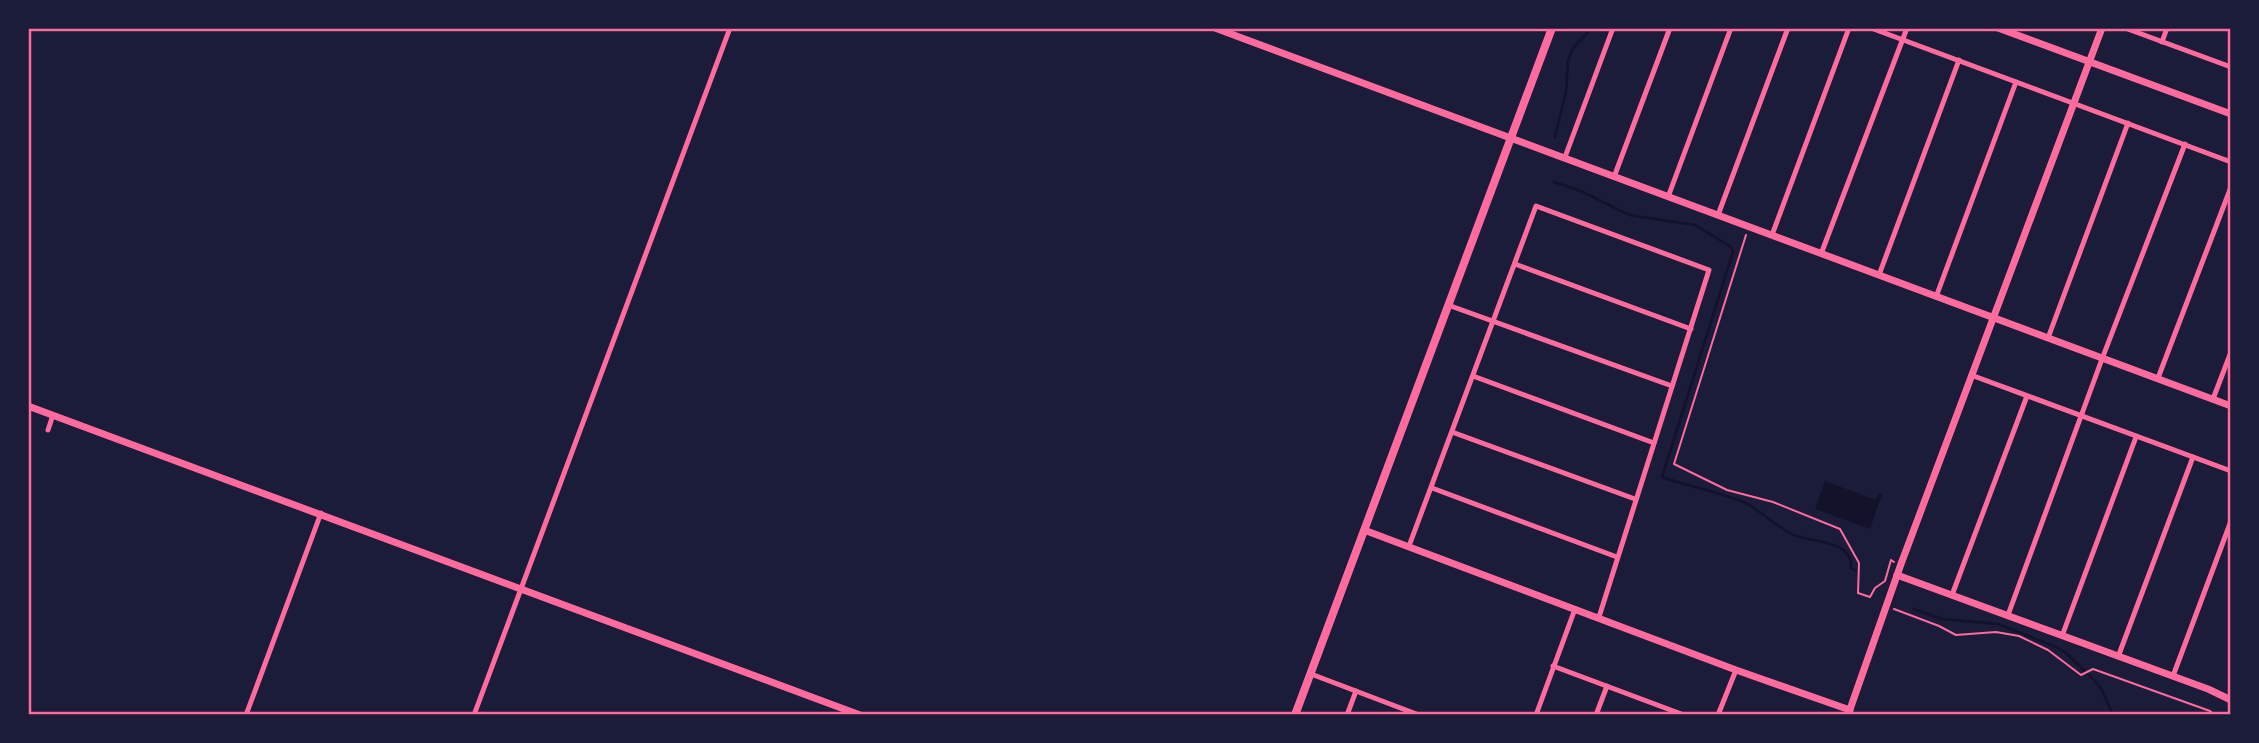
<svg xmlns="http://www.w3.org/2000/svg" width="2259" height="743" font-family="'Titillium Web',sans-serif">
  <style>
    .water { fill: #12122b }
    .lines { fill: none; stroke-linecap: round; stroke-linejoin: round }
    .stream { stroke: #12122b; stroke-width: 2.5 }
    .path { stroke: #ff6b9d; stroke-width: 2 }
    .minor { stroke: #ff6b9d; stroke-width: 5 }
    .tertiary { stroke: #ff6b9d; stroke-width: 7 }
    .secondary { stroke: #ff6b9d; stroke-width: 8 }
    .neatline { fill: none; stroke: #ff6b9d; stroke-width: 2.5 }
  </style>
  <rect width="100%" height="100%" fill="#1b1b3a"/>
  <!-- water -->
  <polygon class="water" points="1825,481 1876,500 1879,493 1882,494 1870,529 1815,509"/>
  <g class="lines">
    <!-- stream -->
    <g class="stream">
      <polyline points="1555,137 1566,92 1568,61 1572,50 1591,28"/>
      <path d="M1554,182l27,9 48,24 66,10 36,22 2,5 -71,225c26,9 53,14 79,24 20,8 35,27 55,35 19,6 57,5 55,32l5,3"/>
      <polyline points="1914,609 1942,619 1998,624 2056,647 2066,653 2092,678 2101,688 2113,715"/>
    </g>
    <!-- path -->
    <g class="path">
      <polyline points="1746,235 1674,464 1727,490 1773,502 1840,529 1859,563 1858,593 1870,597 1875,588 1885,581 1891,560 1894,562"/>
      <polyline points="1894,609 1939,626 1956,635 1996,632 2019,636 2048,650 2081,675 2093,669 2210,711 2214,715"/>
    </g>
    <!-- minor -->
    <g class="minor">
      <polyline points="1871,28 2231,162"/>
      <polyline points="2125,28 2231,67"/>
      <polyline points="2162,42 2167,28"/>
      <polyline points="1565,157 1613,28"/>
      <polyline points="1614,177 1670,28"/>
      <polyline points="1668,197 1731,28"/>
      <polyline points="1718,215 1788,28"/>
      <polyline points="1772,235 1849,28"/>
      <polyline points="1821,254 1907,28"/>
      <polyline points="1515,264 1691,329"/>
      <polyline points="1879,275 1959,60"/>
      <polyline points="1936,297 2016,82"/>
      <polyline points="1448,305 1672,386"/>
      <polyline points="2048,338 2128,123"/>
      <polyline points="1971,375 2231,471"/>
      <polyline points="1473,376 1654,443"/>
      <polyline points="2158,378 2231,187"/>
      <polyline points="2213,399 2231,352"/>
      <polyline points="48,430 53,415"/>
      <polyline points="1452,432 1635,499"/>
      <polyline points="1432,488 1617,557"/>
      <polyline points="1409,546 1536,206 1709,270 1599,617"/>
      <polyline points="1952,595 2027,396"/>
      <polyline points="2008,615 2102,359 2185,144"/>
      <polyline points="2062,636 2136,437"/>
      <polyline points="2118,657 2193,457"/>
      <polyline points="1553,666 1684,715"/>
      <polyline points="1311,674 1419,715"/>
      <polyline points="2173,676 2231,521"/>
      <polyline points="246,715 321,513"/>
      <polyline points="474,715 730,28"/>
      <polyline points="1347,715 1356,691"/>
      <polyline points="1536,715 1575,609"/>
      <polyline points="1596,715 1607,686"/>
      <polyline points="1718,715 1736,670"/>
    </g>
    <!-- tertiary -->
    <g class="tertiary">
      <polyline points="1215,28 2231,406"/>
      <polyline points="1998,28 2231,114"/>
      <polyline points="28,406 860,715"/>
      <polyline points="1364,530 1736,670 1850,710"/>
      <polyline points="1897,575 2208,689 2231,700"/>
      <polyline points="1848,715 1901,564 2102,28"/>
    </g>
    <!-- secondary -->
    <polyline class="secondary" points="1295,715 1552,28"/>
  </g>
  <!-- border -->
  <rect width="2259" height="743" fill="none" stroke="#1b1b3a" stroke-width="60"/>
  <rect x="30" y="30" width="2199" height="683" class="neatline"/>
</svg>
